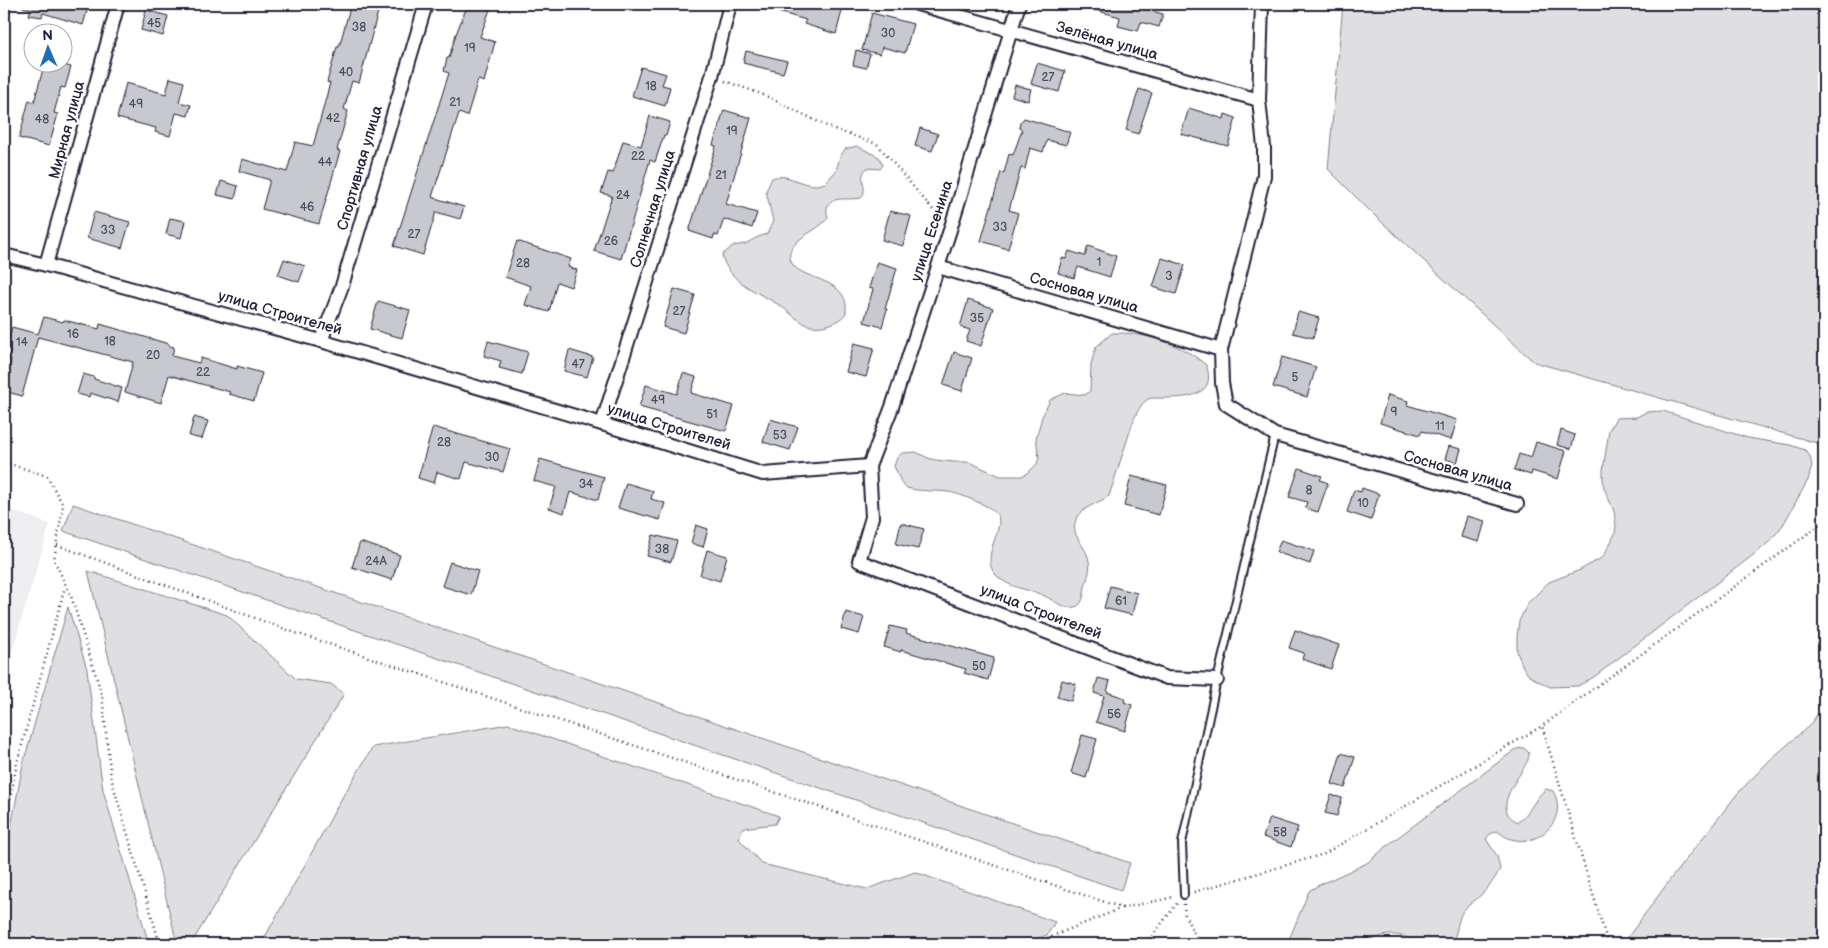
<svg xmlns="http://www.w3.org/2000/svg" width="1828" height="948" font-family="'Balsamiq Sans',sans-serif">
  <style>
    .built { fill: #eeeef1 }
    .green { fill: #dfdfe2; stroke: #80808e }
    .building { fill: #c8c8cf; stroke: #22223b }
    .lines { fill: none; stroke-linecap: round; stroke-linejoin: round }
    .lane-casing { stroke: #22223b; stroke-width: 10 }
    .street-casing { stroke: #22223b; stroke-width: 16 }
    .path { stroke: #22223b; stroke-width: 2.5; stroke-dasharray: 1 4; stroke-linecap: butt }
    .lane { stroke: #fff; stroke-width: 6 }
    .street { stroke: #fff; stroke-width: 12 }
    .labels { text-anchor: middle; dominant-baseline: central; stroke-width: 5; stroke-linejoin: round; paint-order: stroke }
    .number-label { font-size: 12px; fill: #4c4c60 }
    .street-label { font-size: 15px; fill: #22223b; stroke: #fff }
  </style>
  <rect width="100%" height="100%" fill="#fff"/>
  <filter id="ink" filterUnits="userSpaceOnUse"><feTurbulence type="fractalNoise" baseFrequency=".02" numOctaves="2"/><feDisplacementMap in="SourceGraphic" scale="10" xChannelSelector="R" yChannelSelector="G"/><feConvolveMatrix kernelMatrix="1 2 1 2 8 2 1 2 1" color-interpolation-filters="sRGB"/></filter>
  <g filter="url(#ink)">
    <!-- built -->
    <polygon class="built" points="4,508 50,524 4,678"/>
    <!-- green -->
    <g class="green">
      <polygon points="1343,4 1824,4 1824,445 1534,362 1373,214 1328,169"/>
      <path d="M857,146l22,11 4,8 -3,4 -13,-1c-11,10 3,20 -6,30 -16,3 -40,-5 -33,20 -11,14 -31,17 -38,34 -5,32 61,19 56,61 -7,10 -22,15 -35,13 -12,-3 -22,-15 -32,-21 -21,-13 -51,-23 -57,-50l11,-9 12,-2 13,-7 9,-3 6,-13 -7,-30 6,-13c18,-7 32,13 53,5l11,-12 4,-14 5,-8z"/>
      <path d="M1112,333c32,-1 70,11 94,32 14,37 -33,33 -55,33 -9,3 -13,12 -17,21l-25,77c-12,8 -26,10 -33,24 -7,15 11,26 13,41 2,10 -2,17 -4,26 -1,6 -1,13 -6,18 -9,7 -24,-3 -32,-8 -17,-9 -37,-7 -51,-22 -19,-20 15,-50 -2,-64 -7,-6 -36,-18 -46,-19 -14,-2 -27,0 -41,-4l-5,-4 -8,-18 3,-8 5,-5 14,-1 12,6 7,2 19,2h15l31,14h22l6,-3 9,-9 2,-6 -3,-20 6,-21 8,-17 15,-7 20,2 5,-4 1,-27 5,-17z"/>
      <polygon points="1663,411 1748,438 1790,445 1805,450 1810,456 1812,466 1808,480 1783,525 1770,541 1761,549 1594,677 1578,686 1550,687 1529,676 1523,667 1517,652 1517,637 1519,621 1528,603 1549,582 1580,570 1603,557 1615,534 1616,526 1614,511 1604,488 1603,480 1603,470 1609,430 1616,418 1637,417 1646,412"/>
      <polygon points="73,504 1130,863 1121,890 63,531"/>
      <polygon points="88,571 227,615 296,679 331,684 344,694 191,944 177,944"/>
      <polygon points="68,607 87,669 103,790 149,944 4,944 4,864 23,764"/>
      <polygon points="1824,704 1824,944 1625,944 1628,937 1672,877 1738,793 1770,760 1810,725"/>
      <polygon points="508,724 779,816 775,824 742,828 739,839 762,864 867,889 915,872 1055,922 1047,935 1023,944 261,944 343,796 373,747"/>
      <path d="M1524,748l5,5 -1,7c-8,18 -39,49 -10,62 12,-8 16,-24 28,-33l7,2c16,27 -13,57 -42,48 -5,-1 -9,-5 -14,-8l-7,3 -4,5 11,17 3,13c-6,12 -14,22 -25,31 -3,3 -9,7 -12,11 -6,8 -5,23 -12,33h-37v-3c-12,-8 -29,-8 -42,-1l-2,4h-80v-7l19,-46 8,-5 50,-23 26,-22 123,-92z"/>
    </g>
    <!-- building -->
    <g class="building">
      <polygon points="23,4 89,4 83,25 43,13 42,17 29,15 31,9 23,7"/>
      <polygon points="351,4 380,4 359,83 352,81 344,109 348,111 337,150 340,151 319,224 262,209 270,180 239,171 242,159 287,172 295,142 313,146 330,83 327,82 337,47 339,47"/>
      <polygon points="468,4 492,4 480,37 495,42 484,82 478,80 467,116 459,113 432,197 464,207 460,219 436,212 423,255 394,246 449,73 444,71 447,58 449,58 456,34"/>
      <polygon points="761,4 790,4 809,9 810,4 832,4 843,7 836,34 804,24 806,20 761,7"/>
      <polygon points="1085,4 1126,4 1163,14 1159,27 1141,22 1138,31 1118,26 1120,17 1084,7"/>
      <polygon points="146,10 168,16 163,36 141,30"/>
      <polygon points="872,13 913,24 905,53 882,47 880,54 862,50"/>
      <polygon points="856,50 870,54 866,68 853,65"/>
      <polygon points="746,51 787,61 783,73 743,63"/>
      <polygon points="45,62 54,62 71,67 65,88 61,87 54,113 58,114 49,146 19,138 29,100 34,102"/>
      <polygon points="1037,63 1065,71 1059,92 1031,84"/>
      <polygon points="641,67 666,74 662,85 670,87 665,106 632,96"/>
      <polygon points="170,78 184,82 179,102 191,105 188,116 176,113 170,136 155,132 156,128 117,118 126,83 166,94"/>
      <polygon points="1015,85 1031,89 1028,101 1012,96"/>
      <polygon points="1139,89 1152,93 1138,134 1126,130"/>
      <polygon points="1189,108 1224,119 1225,114 1236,118 1228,146 1181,134"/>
      <polygon points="724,110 751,118 726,204 757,213 752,228 724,219 718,236 714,235 713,239 689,231 716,146 713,145"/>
      <polygon points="650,116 670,122 666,136 664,135 655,162 650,160 621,259 594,251 612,196 601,193 608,172 613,173 623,141 641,146"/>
      <polygon points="1024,118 1070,132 1066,145 1047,140 1043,152 1030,148 1025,169 1021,168 1009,210 1018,213 1008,249 981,241 1001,172 1004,173 1009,154 1013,155 1022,130 1019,128 1020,123"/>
      <polygon points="920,128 938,134 932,151 915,146"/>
      <polygon points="221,181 238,186 235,199 217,195"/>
      <polygon points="890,211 911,216 903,246 882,240"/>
      <polygon points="94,212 130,222 122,248 87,238"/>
      <polygon points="170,218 185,221 181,238 166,234"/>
      <polygon points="517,241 571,259 568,267 577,270 571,287 557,282 549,312 525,305 531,286 505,277"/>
      <polygon points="1088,246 1116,256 1110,277 1078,267 1074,278 1058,273 1062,258 1066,259 1069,251 1085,256"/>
      <polygon points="1162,258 1185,265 1176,294 1153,287"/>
      <polygon points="284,259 305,266 299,282 278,275"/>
      <polygon points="877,262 897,268 885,309 887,309 882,327 864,322 873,289 869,288"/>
      <polygon points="674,289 695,295 684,333 663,327"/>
      <polygon points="968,300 993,308 981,346 966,341 970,330 960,327"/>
      <polygon points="378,301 410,310 402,338 370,329"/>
      <polygon points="1298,312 1319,318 1313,338 1293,333"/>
      <polygon points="44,317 63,322 64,320 99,329 100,324 169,344 169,346 174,347 172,356 199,363 201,358 237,369 237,366 262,373 254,401 229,394 230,392 169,375 161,403 125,392 133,362 38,337 22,396 4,391 4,385 11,360 8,359 10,350 6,348 12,327 38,334"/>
      <polygon points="488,341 528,352 522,374 499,368 501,361 484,356"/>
      <polygon points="854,343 874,348 866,377 846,372"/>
      <polygon points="569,350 593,357 587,377 564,371"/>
      <polygon points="954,352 972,358 962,391 943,385"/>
      <polygon points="1282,357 1316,367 1307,397 1273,387"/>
      <polygon points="683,373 696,377 691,393 734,406 726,431 639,407 646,385 677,394"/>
      <polygon points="83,374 94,377 94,379 122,388 118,402 90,393 89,397 77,394"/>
      <polygon points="1388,395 1408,401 1407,405 1457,420 1451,440 1422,431 1420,435 1380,423"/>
      <polygon points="194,417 208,421 202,439 189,436"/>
      <polygon points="770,419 798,427 790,450 763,442"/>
      <polygon points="433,427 510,449 503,472 466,462 461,479 437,472 434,483 418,478"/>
      <polygon points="1561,430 1575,435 1571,449 1557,445"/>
      <polygon points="1536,442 1566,451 1558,479 1532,471 1531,475 1514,470 1519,454 1531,458"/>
      <polygon points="1449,446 1461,449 1457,463 1445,459"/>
      <polygon points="540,459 604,477 598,500 570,492 564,513 549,508 556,487 534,481"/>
      <polygon points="1299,468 1322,476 1320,480 1328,483 1318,512 1305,508 1307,502 1289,497"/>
      <polygon points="1131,476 1167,485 1159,515 1124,506"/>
      <polygon points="626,483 653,491 651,499 665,503 660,520 618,508"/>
      <polygon points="1362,488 1379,494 1371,520 1347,512 1354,490 1361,492"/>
      <polygon points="1467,516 1485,521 1479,542 1461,537"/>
      <polygon points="901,523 924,529 918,549 896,544"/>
      <polygon points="696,525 708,529 703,547 691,543"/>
      <polygon points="653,535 677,541 671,562 647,556"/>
      <polygon points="1281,540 1314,551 1310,564 1276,552"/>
      <polygon points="360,542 400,555 392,580 352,567"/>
      <polygon points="707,550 727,556 720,581 700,575"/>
      <polygon points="450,562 478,571 471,595 442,586"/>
      <polygon points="1110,586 1137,593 1132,615 1104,608"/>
      <polygon points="846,612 864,617 859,634 841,629"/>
      <polygon points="890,626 907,630 906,633 994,658 988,680 964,673 966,669 901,650 901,652 884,647"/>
      <polygon points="1295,630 1339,645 1331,669 1302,659 1304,653 1289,648"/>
      <polygon points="1098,678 1110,681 1107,692 1125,698 1124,702 1132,705 1125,731 1096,722 1104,696 1094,693"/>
      <polygon points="1062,680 1076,684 1071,701 1057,697"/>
      <polygon points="1082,735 1097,739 1086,778 1071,773"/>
      <polygon points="1341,753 1355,757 1345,788 1332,784"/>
      <polygon points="1331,795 1342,798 1337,816 1325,813"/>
      <polygon points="1270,818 1298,827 1291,847 1263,837"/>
    </g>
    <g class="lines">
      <!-- lane casing -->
      <g class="lane-casing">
        <polyline id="lane" points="1184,895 1182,843 1217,680 1275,435"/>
      </g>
      <!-- street casing -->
      <g class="street-casing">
        <g id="street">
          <polyline points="917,4 1259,100"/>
          <polyline points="1262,4 1259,100 1264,147 1264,176 1221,350 1222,383 1226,404 1275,435 1517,504"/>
          <polyline points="4,255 46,265 321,341 602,424 763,474 869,466 872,517 859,561 1167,678 1217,680"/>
          <polyline points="46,265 118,4"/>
          <polyline points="938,267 1221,350"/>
          <polyline points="321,341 342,286 426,4"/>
          <polyline points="602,424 712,76 730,4"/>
          <polyline points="869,466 892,407 950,230 1019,4"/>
        </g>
      </g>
      <!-- path -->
      <g class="path">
        <polyline points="1815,4 1824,42"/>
        <polyline points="725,81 764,95 831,128 877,144 940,218"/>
        <polyline points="4,462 47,476 63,505 54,560 71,596 102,695 111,778 160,944"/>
        <polyline points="57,545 293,632 1123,908 1174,897"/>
        <polyline points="4,834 17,763 65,587"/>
        <polyline points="1194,892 1324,854 1542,726"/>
        <polyline points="1184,904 1185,916 1200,944"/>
        <polyline points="1033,944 1122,908"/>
        <polyline points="1146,944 1178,902"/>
        <polyline points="1608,944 1542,726 1824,522"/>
      </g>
      <!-- lane -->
      <use href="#lane" class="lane"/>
      <!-- street -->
      <use href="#street" class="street"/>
    </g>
  </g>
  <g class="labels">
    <!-- number labels -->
    <g class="number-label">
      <text x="154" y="23">45</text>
      <text x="359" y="27">38</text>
      <text x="888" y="33">30</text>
      <text x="470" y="48">19</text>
      <text x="346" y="72">40</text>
      <text x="1048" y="77">27</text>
      <text x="651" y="86">18</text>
      <text x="455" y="102">21</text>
      <text x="136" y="104">49</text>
      <text x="333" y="118">42</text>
      <text x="42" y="119">48</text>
      <text x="732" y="131">19</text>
      <text x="638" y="156">22</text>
      <text x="325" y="162">44</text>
      <text x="721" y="175">21</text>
      <text x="623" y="195">24</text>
      <text x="307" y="207">46</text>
      <text x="1000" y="227">33</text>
      <text x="108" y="230">33</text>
      <text x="414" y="234">27</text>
      <text x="611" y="241">26</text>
      <text x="1099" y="262">1</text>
      <text x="523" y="263">28</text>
      <text x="1169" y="276">3</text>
      <text x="679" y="311">27</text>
      <text x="977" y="318">35</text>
      <text x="73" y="334">16</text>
      <text x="110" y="341">18</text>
      <text x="22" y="342">14</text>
      <text x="153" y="355">20</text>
      <text x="578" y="364">47</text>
      <text x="203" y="372">22</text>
      <text x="1295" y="377">5</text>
      <text x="658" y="400">49</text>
      <text x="1394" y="412">9</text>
      <text x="712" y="414">51</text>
      <text x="1440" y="426">11</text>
      <text x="780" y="435">53</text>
      <text x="444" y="442">28</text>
      <text x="492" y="457">30</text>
      <text x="586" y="484">34</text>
      <text x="1309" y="490">8</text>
      <text x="1363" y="503">10</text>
      <text x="662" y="549">38</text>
      <text x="376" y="561">24А</text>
      <text x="1121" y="601">61</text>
      <text x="979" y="666">50</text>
      <text x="1114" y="714">56</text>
      <text x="1280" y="832">58</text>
    </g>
    <!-- street labels -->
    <g class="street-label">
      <text transform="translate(1107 41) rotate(16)">Зелёная улица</text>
      <text transform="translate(67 130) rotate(-75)">Мирная улица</text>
      <text transform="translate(360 168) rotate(-74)">Спортивная улица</text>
      <text transform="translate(653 209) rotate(-73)">Солнечная улица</text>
      <text transform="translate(932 231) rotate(-72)">улица Есенина</text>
      <text transform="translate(1084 293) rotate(16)">Сосновая улица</text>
      <text transform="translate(280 313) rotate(16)">улица Строителей</text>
      <text transform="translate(669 427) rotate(17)">улица Строителей</text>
      <text transform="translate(1458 471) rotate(16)">Сосновая улица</text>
      <text transform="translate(1041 612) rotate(21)">улица Строителей</text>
    </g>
  </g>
  <!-- margin -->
  <rect width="1828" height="948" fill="none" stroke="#fff" stroke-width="20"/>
  <rect x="10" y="10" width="1808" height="928" fill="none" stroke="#22223b" stroke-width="2" filter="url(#ink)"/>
  <!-- north arrow -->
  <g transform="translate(48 48) rotate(358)"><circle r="24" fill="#ffffff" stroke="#a7a7b1"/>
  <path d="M0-4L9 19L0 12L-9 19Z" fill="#1f6fb2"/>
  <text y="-8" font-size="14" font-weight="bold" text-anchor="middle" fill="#22223b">N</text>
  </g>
</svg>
